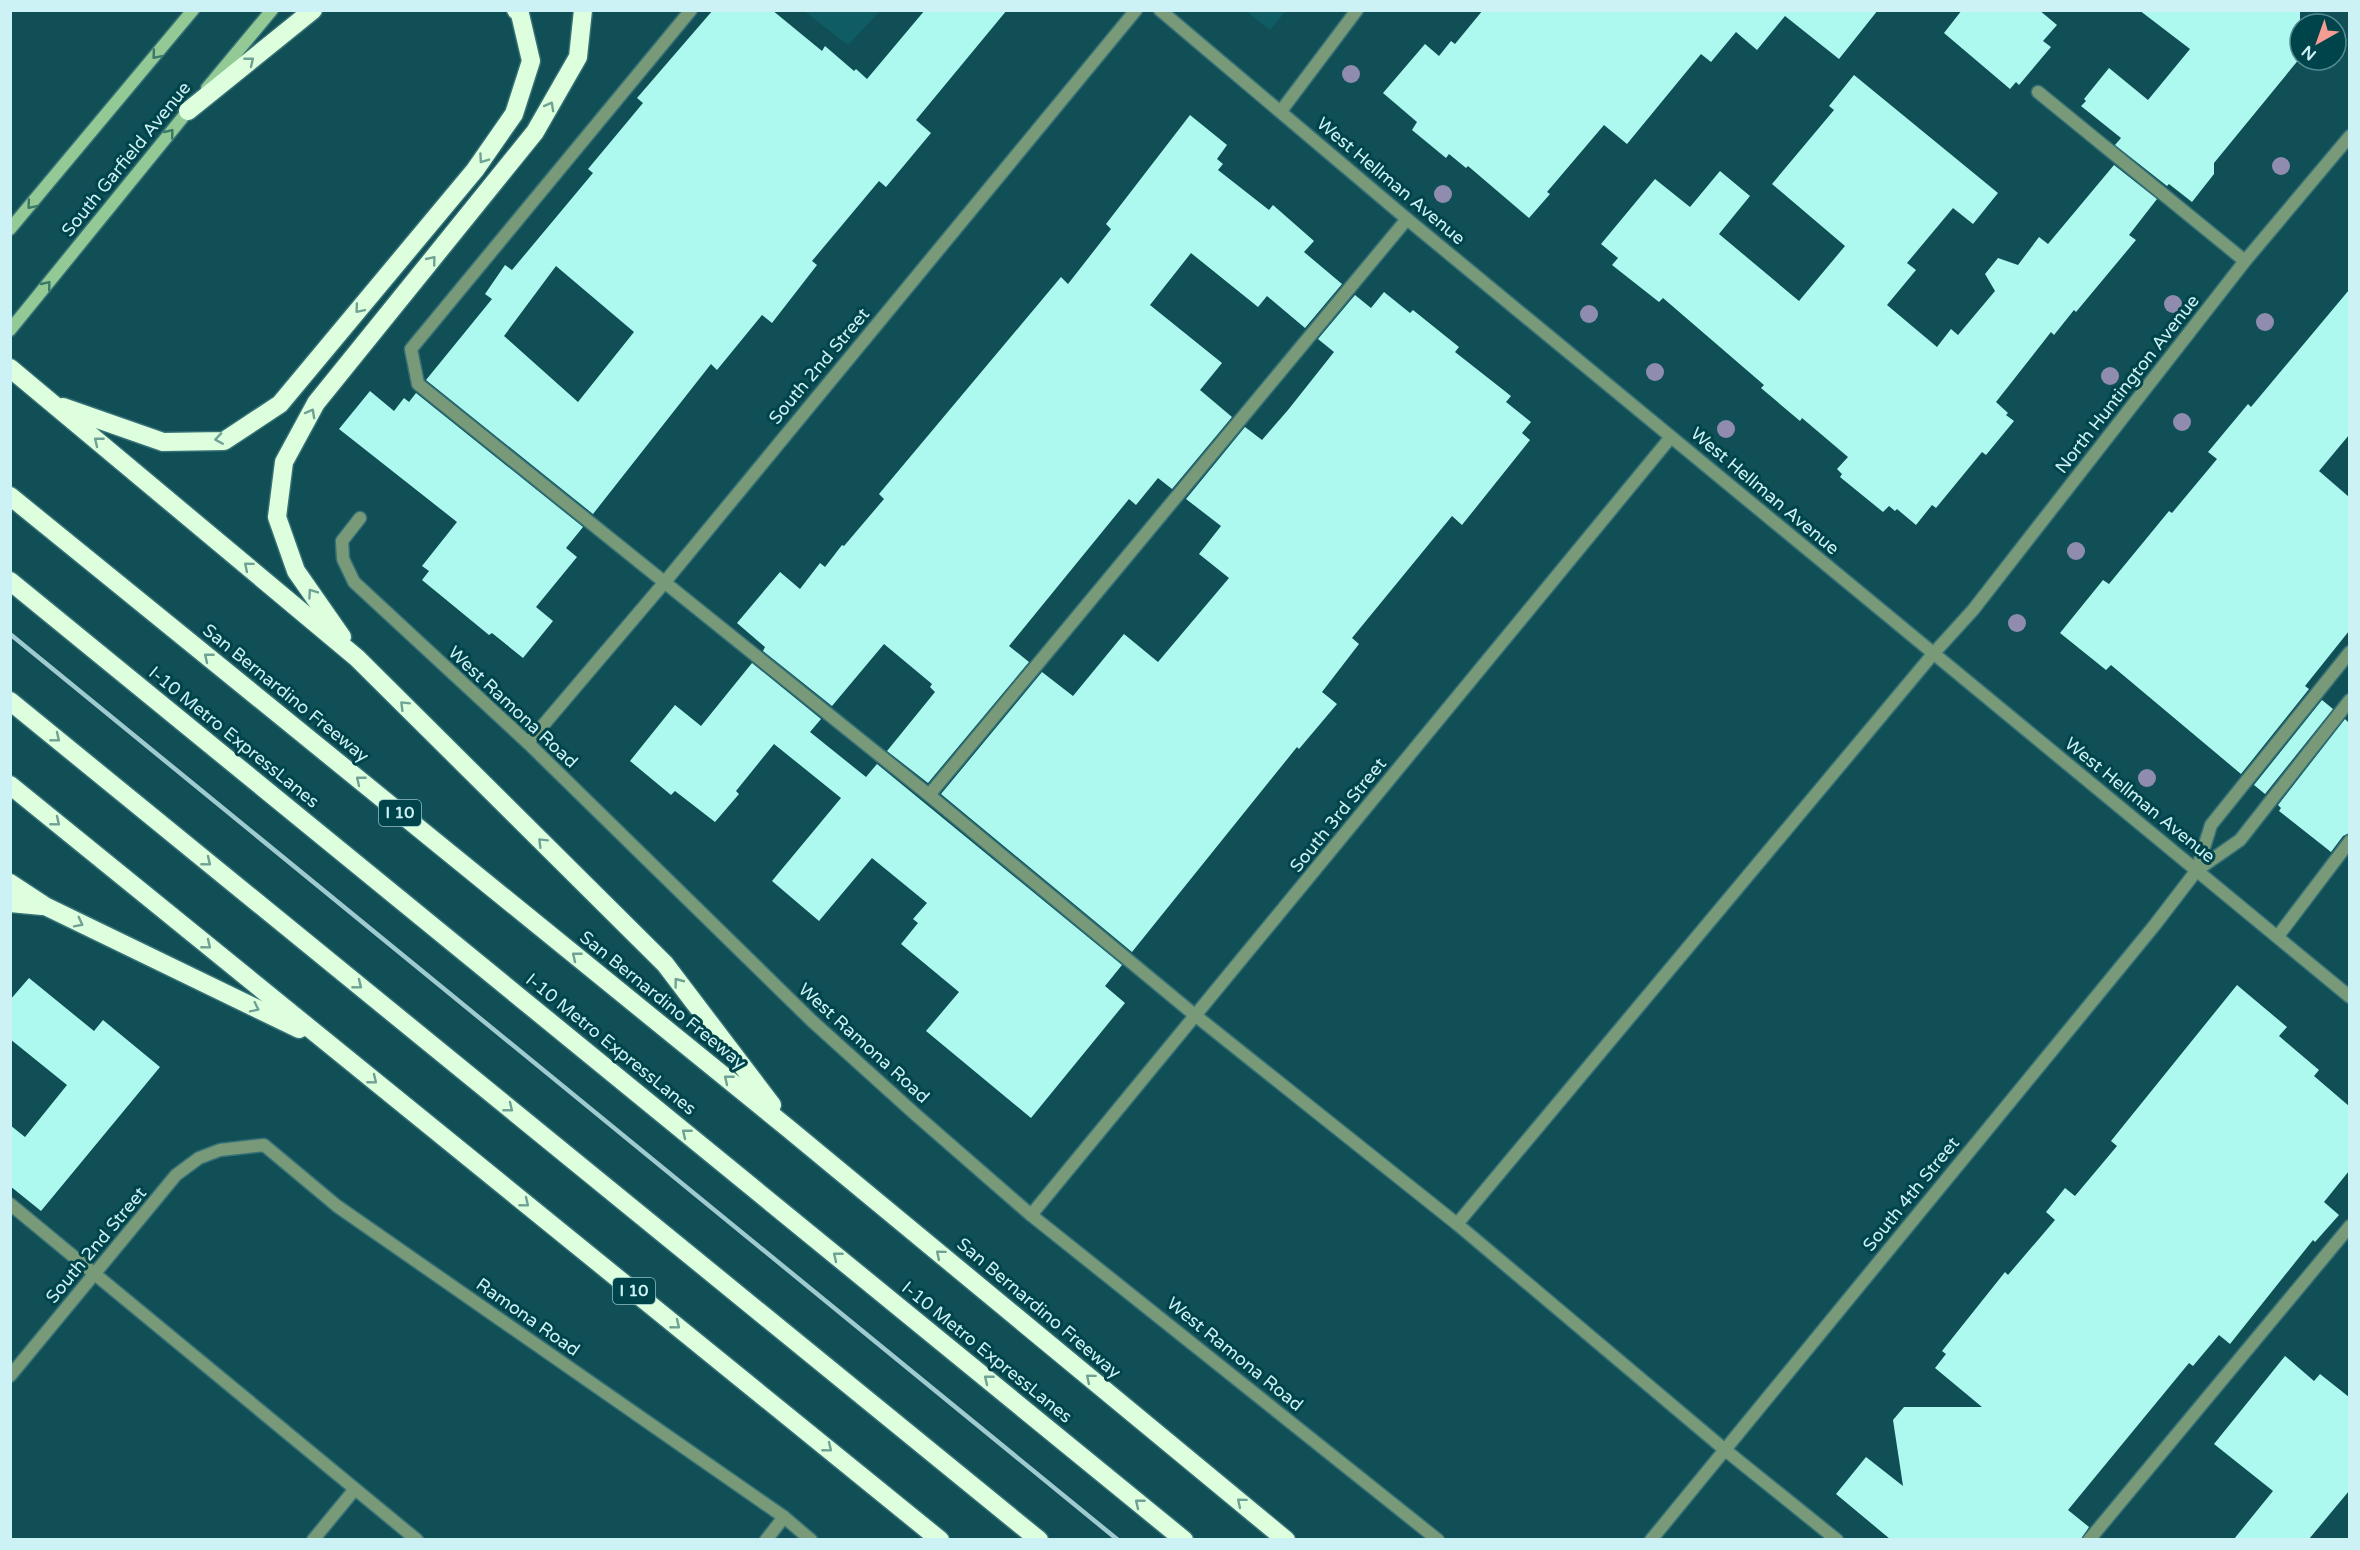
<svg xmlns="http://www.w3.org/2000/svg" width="2360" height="1550" font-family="'Varela Round',sans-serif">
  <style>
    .built { fill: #0f5c64 }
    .building { fill: #adf9ef; fill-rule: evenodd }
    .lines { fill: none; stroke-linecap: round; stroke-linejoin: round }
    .service-casing { stroke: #367076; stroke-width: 15 }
    .minor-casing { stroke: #367076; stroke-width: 15 }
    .tertiary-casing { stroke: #367076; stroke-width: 15 }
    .secondary-casing { stroke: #367076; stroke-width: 15 }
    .motorway-casing { stroke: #367076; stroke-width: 21 }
    .service { stroke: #789a79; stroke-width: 12 }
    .minor { stroke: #789a79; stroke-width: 12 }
    .tertiary { stroke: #789a79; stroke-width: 12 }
    .secondary { stroke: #92c994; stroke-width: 12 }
    .motorway { stroke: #deffde; stroke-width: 18 }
    .rail { stroke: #9fcacf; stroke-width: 4.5 }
    .tree { fill: #8f8cb0 }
    .oneway { stroke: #3a7968 }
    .oneway2 { stroke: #6fa294 }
    .labels { text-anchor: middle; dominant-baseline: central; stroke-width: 6; stroke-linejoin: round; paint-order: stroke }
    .shield { fill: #00444b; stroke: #90bec3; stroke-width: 1.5 }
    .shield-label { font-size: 16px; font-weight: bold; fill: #cdf2f6 }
    .street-label { font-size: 18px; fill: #cdf2f6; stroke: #00444b }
  </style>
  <rect width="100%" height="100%" fill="#104f56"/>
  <!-- built -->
  <g class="built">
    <polygon points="804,11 880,11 848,45"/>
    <polygon points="1246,11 1286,10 1286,11 1270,30"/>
  </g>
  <!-- building -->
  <g class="building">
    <path d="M713,10h59l50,41 3,-5 29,25 2,-2 11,10 58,-69h82l-91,110 15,13 -45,54 -7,-6 -67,80 5,4 -45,58 -10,-8 -45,55 -6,-6 -118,150 -167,-134 66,-81 -7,-5 20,-29 7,5 81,-97 -5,-4 55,-66 -6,-5zM556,266l78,66 -56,70 -74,-66z"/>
    <polygon points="1483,10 1878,10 1839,59 1785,16 1757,50 1736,32 1711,62 1701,54 1627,144 1604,125 1547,192 1550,194 1529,218 1468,166 1466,168 1449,154 1446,158 1412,130 1417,122 1383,93 1425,44 1439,56 1451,41 1455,44"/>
    <polygon points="1962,10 2039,10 2057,25 2043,41 2051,47 2019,85 2016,82 2010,89 1944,33"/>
    <polygon points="2139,10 2300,10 2300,58 2214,163 2214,174 2192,202 2169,184 2167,186 2115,145 2121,138 2081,106 2086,101 2084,99 2109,68 2148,100 2190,49"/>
    <polygon points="1854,75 1998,193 1973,224 1953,208 1907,263 1916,270 1887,305 1937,347 1951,329 1958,335 1995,291 1985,274 1998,258 2018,265 2039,237 2048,244 2114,165 2157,199 2129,235 2136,240 2076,312 2074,310 2054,335 2051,332 1996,402 2008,413 2006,415 2014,421 1986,455 1982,452 1936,508 1932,505 1916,525 1897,509 1895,511 1889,506 1883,512 1840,477 1842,474 1837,469 1848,457 1802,418 1800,421 1761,388 1764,385 1663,298 1659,302 1612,265 1618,258 1601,244 1655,179 1690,207 1720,171 1750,196 1719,234 1799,301 1845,246 1772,184 1834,110 1829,106"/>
    <polygon points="1190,115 1227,145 1217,159 1223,164 1218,170 1269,210 1273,205 1314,241 1304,252 1342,284 1305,328 1267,296 1258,307 1191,253 1150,305 1222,363 1200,390 1232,417 1172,489 1158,478 1136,505 1129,499 1009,646 1029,662 928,783 887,751 935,692 930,687 932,684 884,644 832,706 763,651 765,647 737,623 780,572 800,589 820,563 825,567 842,545 844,546 884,499 879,494 1061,277 1068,284 1111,229 1106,224"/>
    <polygon points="2349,290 2349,435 2319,471 2349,497 2349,631 2305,686 2309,689 2241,774 2111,665 2106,670 2060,633 2103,580 2109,584 2169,511 2172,513 2217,459 2208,452 2248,404 2251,407"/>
    <polygon points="1384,292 1410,313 1413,310 1459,347 1455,352 1511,396 1506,402 1531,422 1522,433 1530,440 1462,525 1452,516 1352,638 1359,644 1322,692 1337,704 1299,749 1297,747 1132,952 941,794 1042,672 1073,696 1124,634 1158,662 1229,578 1199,554 1221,526 1186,499 1245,427 1262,440 1288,410 1334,352 1318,339 1355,295 1371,308"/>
    <polygon points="370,391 394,411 404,398 409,402 416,393 583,527 566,548 577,557 536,607 553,621 523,658 492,633 489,635 422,580 429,571 422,566 457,522 339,429"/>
    <polygon points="752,663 821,719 810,732 866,777 877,764 1122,965 1105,986 1125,1003 1031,1118 926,1031 959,992 901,944 918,923 913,919 927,903 872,858 819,921 772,881 841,798 774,744 736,791 739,794 715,822 675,791 671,795 630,761 675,705 701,726"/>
    <polygon points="2322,700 2333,709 2265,794 2254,785"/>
    <polygon points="2345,719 2349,723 2349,833 2343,836 2331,852 2279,811 2281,808 2278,805"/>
    <polygon points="29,978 94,1031 103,1020 160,1067 41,1211 10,1186 10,1125 25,1137 67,1085 10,1039 10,1000"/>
    <polygon points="2237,985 2287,1027 2279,1036 2319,1070 2314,1076 2349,1106 2349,1171 2324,1202 2339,1215 2315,1242 2313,1240 2230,1344 2219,1335 2193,1366 2189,1363 2068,1510 2089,1527 2081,1539 1890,1539 1836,1494 1866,1457 1903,1486 1893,1420 1904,1407 1982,1407 1935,1368 1946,1354 1942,1351 2005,1272 2008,1275 2055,1220 2046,1212 2065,1188 2075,1196 2117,1146 2111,1141"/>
    <polygon points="2285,1356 2314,1381 2320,1374 2349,1397 2349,1491 2309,1539 2234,1539 2273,1491 2214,1444"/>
  </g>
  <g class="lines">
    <!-- service casing -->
    <g class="service-casing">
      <g id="service">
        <polyline points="691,10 411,349 418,384 929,795 1196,1016 1457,1224 1724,1449 1837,1540"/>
        <polyline points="2038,92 2245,261"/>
        <polyline points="929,795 1407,219"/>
        <polyline points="2197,870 2211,825 2350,652"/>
        <polyline points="2197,870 2240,840 2350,700"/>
        <polyline points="2278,936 2350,841"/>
        <polyline points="10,1204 417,1540"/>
        <polyline points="1457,1224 1933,654"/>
        <polyline points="313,1540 355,1489"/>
        <polyline points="2089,1540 2350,1226"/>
      </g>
    </g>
    <!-- minor casing -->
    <g class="minor-casing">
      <g id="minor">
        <polyline points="360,518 342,541 343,559 354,582 528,743 812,1021 915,1114 1031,1215 1438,1540"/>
        <polyline points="1933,654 1973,610 2245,261 2350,136"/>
        <polyline points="528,743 664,583 1136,10"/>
        <polyline points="1031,1215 1671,437"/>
        <polyline points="10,1376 176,1175 199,1158 220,1150 264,1145 337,1206 784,1517 811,1540"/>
        <polyline points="766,1540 784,1517"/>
        <polyline points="1651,1540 2154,926 2197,870"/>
      </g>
    </g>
    <!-- tertiary casing -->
    <g class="tertiary-casing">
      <g id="tertiary">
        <polyline points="1160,10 1407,219 2350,997"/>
        <polyline points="1281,111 1357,10"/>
      </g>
    </g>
    <!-- secondary casing -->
    <g class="secondary-casing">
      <g id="secondary">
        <polyline points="207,88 272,10"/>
        <polyline points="10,229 193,10"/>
        <polyline points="10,330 192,106"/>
      </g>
    </g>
    <!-- motorway casing -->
    <g class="motorway-casing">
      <g id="motorway">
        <polyline points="188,111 313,10"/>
        <polyline points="10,368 357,658 665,964 772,1105"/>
        <polyline points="63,407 163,442 224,441 280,404 475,170 514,114 531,61 520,14 516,10"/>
        <polyline points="10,496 789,1129 1286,1540"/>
        <polyline points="10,581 1184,1540"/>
        <polyline points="342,637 296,571 277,517 284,462 316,403 535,132 578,57 583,10"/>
        <polyline points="10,701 1039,1540"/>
        <polyline points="10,785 940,1540"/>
        <polyline points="10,883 45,906 299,1029"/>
        <polyline points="10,903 42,906"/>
      </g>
    </g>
    <!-- service -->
    <use href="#service" class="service"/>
    <!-- minor -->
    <use href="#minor" class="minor"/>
    <!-- tertiary -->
    <use href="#tertiary" class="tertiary"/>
    <!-- secondary -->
    <use href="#secondary" class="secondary"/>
    <!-- motorway -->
    <use href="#motorway" class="motorway"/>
    <!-- rail -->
    <polyline class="rail" points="10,634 1118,1540"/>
  </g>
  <!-- trees -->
  <g class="tree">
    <circle cx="1351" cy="74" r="9"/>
    <circle cx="2281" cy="166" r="9"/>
    <circle cx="1443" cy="194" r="9"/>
    <circle cx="2173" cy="304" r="9"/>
    <circle cx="1589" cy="314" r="9"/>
    <circle cx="2265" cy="322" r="9"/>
    <circle cx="1655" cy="372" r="9"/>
    <circle cx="2110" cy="376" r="9"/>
    <circle cx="2182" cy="422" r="9"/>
    <circle cx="1726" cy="429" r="9"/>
    <circle cx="2076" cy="551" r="9"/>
    <circle cx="2017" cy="623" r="9"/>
    <circle cx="2147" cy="778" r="9"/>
  </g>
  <!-- one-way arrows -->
  <defs><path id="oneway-chevron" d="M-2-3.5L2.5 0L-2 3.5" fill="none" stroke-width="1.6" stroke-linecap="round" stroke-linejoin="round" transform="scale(1.5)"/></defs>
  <g class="oneway">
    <use href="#oneway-chevron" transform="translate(156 55) rotate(130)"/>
    <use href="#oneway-chevron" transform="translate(170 133) rotate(-51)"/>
    <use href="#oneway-chevron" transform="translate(31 205) rotate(130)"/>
    <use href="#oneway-chevron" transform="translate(47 285) rotate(-51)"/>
  </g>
  <g class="oneway2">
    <use href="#oneway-chevron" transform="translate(250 61) rotate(-39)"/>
    <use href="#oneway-chevron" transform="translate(550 106) rotate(-61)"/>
    <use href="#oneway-chevron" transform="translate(483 159) rotate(125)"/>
    <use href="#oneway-chevron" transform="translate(432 260) rotate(-51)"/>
    <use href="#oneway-chevron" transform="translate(359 309) rotate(130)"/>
    <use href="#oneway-chevron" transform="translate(311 413) rotate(-61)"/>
    <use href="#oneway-chevron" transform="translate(219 439) rotate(171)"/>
    <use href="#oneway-chevron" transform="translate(98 441) rotate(-141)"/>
    <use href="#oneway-chevron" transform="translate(248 566) rotate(-140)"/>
    <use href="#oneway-chevron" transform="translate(312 593) rotate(-125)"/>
    <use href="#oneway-chevron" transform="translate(208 657) rotate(-141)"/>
    <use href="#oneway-chevron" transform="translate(404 705) rotate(-135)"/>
    <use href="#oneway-chevron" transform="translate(56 738) rotate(39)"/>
    <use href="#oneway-chevron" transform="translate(360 780) rotate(-141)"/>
    <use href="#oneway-chevron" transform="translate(56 822) rotate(39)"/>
    <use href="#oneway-chevron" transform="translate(542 842) rotate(-135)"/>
    <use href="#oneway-chevron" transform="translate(207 862) rotate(39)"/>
    <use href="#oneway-chevron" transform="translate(79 923) rotate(27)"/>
    <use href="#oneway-chevron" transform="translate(207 945) rotate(39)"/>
    <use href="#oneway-chevron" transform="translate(576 956) rotate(-141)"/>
    <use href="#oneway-chevron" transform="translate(678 982) rotate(-127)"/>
    <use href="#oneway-chevron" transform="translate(358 985) rotate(39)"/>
    <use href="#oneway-chevron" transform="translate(255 1008) rotate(26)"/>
    <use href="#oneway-chevron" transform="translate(728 1079) rotate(-141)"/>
    <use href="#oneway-chevron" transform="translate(373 1080) rotate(39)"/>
    <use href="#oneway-chevron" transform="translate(509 1108) rotate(39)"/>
    <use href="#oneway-chevron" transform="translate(686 1133) rotate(-141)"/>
    <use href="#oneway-chevron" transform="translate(525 1203) rotate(39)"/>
    <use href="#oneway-chevron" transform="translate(940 1254) rotate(-140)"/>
    <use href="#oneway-chevron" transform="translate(837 1256) rotate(-141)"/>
    <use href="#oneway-chevron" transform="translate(676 1325) rotate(39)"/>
    <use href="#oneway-chevron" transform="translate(1090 1378) rotate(-140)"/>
    <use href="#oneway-chevron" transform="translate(988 1379) rotate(-141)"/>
    <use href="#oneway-chevron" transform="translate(828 1448) rotate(39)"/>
    <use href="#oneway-chevron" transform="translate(1241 1502) rotate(-140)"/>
    <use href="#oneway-chevron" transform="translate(1139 1503) rotate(-141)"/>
  </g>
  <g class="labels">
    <!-- shield labels -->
    <g class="shield">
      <rect x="379" y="800" width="42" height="26" rx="4.5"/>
      <rect x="613" y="1278" width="42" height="26" rx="4.5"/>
    </g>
    <g class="shield-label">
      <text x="400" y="813">I 10</text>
      <text x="634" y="1291">I 10</text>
    </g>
    <!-- street labels -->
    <g class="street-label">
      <text transform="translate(126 159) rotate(-51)">South Garfield Avenue</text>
      <text transform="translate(1391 181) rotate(40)">West Hellman Avenue</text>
      <text transform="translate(819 366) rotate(-50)">South 2nd Street</text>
      <text transform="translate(2127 384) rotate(-52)">North Huntington Avenue</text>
      <text transform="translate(1765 491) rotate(40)">West Hellman Avenue</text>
      <text transform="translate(286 693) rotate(39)">San Bernardino Freeway</text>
      <text transform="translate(513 707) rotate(43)">West Ramona Road</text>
      <text transform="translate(234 737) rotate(39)">I-10 Metro ExpressLanes</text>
      <text transform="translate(2140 800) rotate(39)">West Hellman Avenue</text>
      <text transform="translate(1338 815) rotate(-51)">South 3rd Street</text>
      <text transform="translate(663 1000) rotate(39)">San Bernardino Freeway</text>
      <text transform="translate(864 1043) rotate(42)">West Ramona Road</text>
      <text transform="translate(611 1044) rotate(39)">I-10 Metro ExpressLanes</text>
      <text transform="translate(1911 1194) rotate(-51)">South 4th Street</text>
      <text transform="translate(96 1245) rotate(-50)">South 2nd Street</text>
      <text transform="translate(1039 1308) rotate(40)">San Bernardino Freeway</text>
      <text transform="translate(528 1317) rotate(35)">Ramona Road</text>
      <text transform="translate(987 1352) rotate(39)">I-10 Metro ExpressLanes</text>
      <text transform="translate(1235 1354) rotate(39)">West Ramona Road</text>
    </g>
  </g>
  <!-- border -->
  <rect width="2360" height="1550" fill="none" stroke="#cdf2f6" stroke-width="24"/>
  <!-- north arrow -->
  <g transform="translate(2318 42) rotate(220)"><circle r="28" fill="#00444b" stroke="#528a8f" stroke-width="1.5"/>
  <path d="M0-4.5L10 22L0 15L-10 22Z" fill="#f59c93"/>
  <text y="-9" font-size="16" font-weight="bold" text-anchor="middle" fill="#cdf2f6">N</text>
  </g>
</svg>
